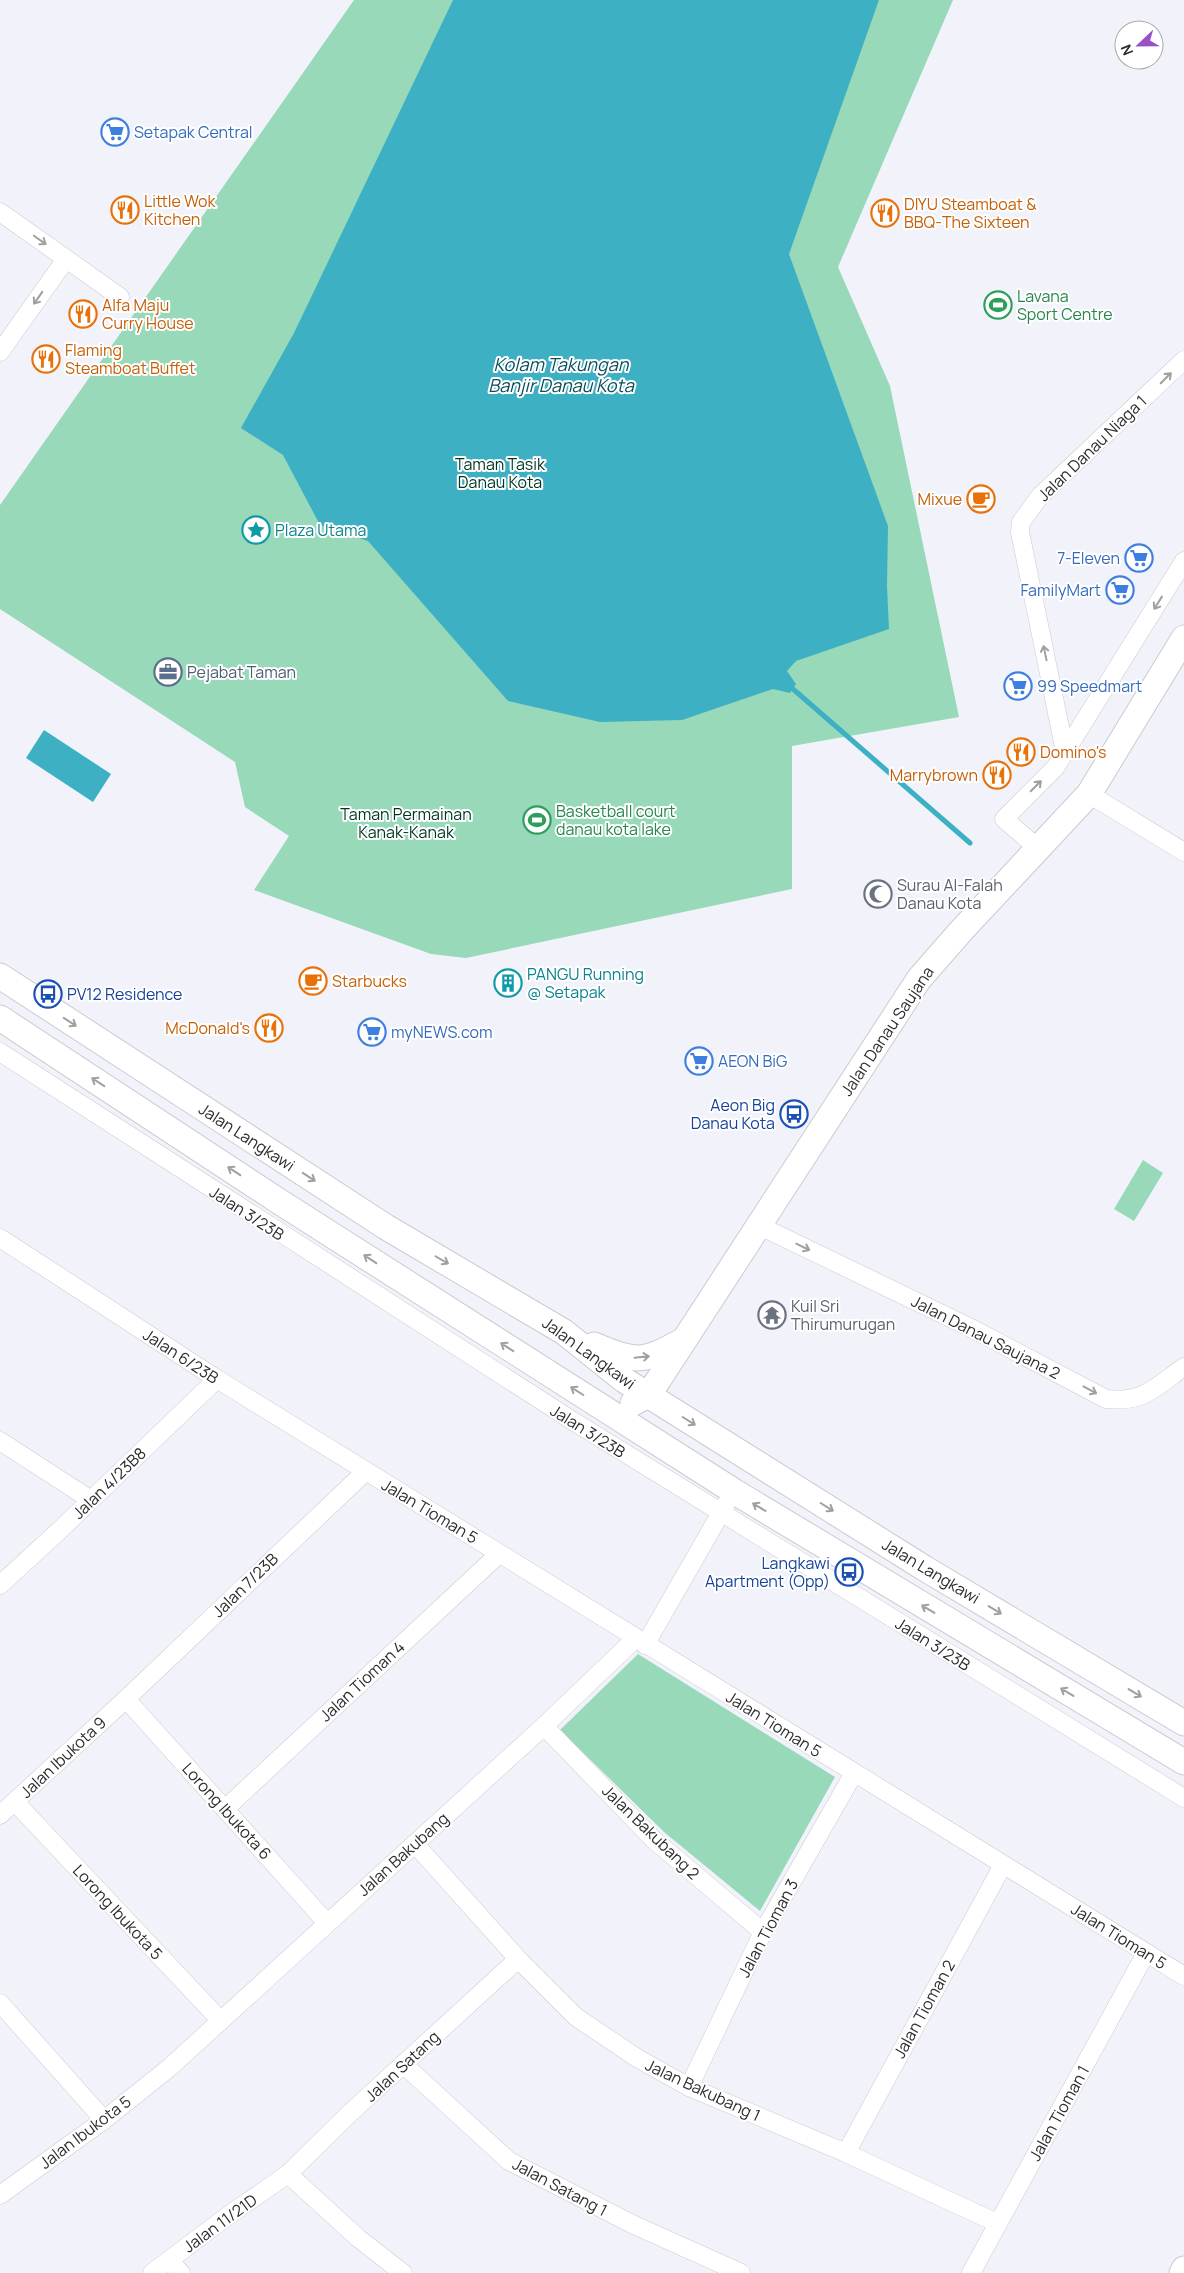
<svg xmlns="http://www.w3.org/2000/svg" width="1184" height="2273" font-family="Manrope,sans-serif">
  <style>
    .green { fill: #97d9b9 }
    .water { fill: #3eb0c4 }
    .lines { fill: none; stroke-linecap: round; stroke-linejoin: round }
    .stream { stroke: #3eb0c4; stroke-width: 5 }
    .street-casing { stroke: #cacbd2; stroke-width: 19 }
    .secondary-casing { stroke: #cacbd2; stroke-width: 27 }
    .street { stroke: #fff; stroke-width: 18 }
    .secondary { stroke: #fff; stroke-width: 25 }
    .oneway { stroke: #a0a0a1 }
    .labels { text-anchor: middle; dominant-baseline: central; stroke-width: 4; stroke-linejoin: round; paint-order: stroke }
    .shop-label { font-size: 16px; fill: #366cbe; stroke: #fff; text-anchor: start }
    .food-label { font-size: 16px; fill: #c56008; stroke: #fff; text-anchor: start }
    .leisure-label { font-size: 16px; fill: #27864d; stroke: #fff; text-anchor: start }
    .street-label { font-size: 16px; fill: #2b2c2e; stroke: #fff }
    .park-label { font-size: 16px; fill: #003522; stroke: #fff }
    .culture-label { font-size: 16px; fill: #0d838f; stroke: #fff; text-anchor: start }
    .service-label { font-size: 16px; fill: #4e5e75; stroke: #fff; text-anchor: start }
    .worship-label { font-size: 16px; fill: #5b616d; stroke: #fff; text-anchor: start }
    .transit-label { font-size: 16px; fill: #164399; stroke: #fff; text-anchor: end }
    .water-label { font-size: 18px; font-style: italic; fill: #0a4e59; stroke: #fff }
  </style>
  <rect width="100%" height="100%" fill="#f2f3fa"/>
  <!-- green -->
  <g class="green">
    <polygon points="354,0 953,0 838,267 890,386 959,717 792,746 792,889 466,958 431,954 254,890 289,836 245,807 235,762 0,609 0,505"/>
    <polygon points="1143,1160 1163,1173 1134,1221 1114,1209"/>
    <polygon points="638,1654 835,1777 760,1911 664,1832 560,1730"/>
  </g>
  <!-- water -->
  <g class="water">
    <polygon points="453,0 879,0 789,254 888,526 887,586 889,629 796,661 787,671 796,684 790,693 773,689 682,720 600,722 508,701 368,541 320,525 283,455 241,428 294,333"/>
    <polygon points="44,730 111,774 93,802 26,758"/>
  </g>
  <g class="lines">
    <!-- stream -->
    <polyline class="stream" points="793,689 970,843"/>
    <!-- street casing -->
    <g class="street-casing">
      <g id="street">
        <polyline points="0,212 120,297"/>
        <polyline points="0,352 66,259"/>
        <polyline points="1065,752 1020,532 1021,522 1040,496 1184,360"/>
        <polyline points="1089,794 1184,852"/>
        <polyline points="1039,849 1004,819 1055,768 1184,561"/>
        <polyline points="0,1052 573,1421 1184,1798"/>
        <path d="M760,1226l211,102 135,71c38,4 48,-11 78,-32"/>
        <polyline points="0,1238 217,1379 1184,1976"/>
        <polyline points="0,1441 91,1500"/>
        <polyline points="0,1585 62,1528 217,1379"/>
        <polyline points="645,1645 726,1504"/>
        <polyline points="126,1699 327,1923"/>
        <polyline points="544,1726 654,1840 763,1932"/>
        <polyline points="15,1802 221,2021"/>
        <polyline points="226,1808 499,1554"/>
        <polyline points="0,1815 126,1699 365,1472"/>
        <polyline points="415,1844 518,1959 576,2017 637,2058 689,2087 846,2153 997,2223"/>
        <polyline points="0,2003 104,2120"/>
        <polyline points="403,2064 509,2161 632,2224 741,2273"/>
        <polyline points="689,2087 763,1932 854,1773"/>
        <polyline points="846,2153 1003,1865"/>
        <polyline points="288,2174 358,2238 403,2273"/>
        <polyline points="0,2195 104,2120 169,2068 544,1726 635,1639"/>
        <polyline points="169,2260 181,2273"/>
        <polyline points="152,2273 233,2212 288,2174 349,2114 518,1959"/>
        <polyline points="971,2273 1146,1953"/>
      </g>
    </g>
    <!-- secondary casing -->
    <g class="secondary-casing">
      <g id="secondary">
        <polyline points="0,976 386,1227 564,1332 624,1380 648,1395 924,1568 1184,1723"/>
        <polyline points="0,1018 280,1202 735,1492 1184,1762"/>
        <path d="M594,1345c43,18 49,18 90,-5"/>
        <polyline points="633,1403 648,1395 659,1379 919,979 961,931 1089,794 1184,638"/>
        <polyline points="1182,2273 1184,2269"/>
      </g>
    </g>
    <!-- street -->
    <use href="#street" class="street"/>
    <!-- secondary -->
    <use href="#secondary" class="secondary"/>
  </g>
  <!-- one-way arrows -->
  <defs><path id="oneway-shaft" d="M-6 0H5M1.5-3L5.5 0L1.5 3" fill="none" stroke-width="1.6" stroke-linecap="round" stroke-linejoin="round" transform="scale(1.25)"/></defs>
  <g class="oneway">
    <use href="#oneway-shaft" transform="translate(40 240) rotate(35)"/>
    <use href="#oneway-shaft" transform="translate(38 298) rotate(125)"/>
    <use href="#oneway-shaft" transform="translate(1166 378) rotate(-45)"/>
    <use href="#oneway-shaft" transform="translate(1158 603) rotate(122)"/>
    <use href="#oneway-shaft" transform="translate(1045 653) rotate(-102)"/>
    <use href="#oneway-shaft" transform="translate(1036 786) rotate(-45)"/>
    <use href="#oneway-shaft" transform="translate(70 1022) rotate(33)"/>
    <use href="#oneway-shaft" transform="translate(98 1082) rotate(-147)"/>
    <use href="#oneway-shaft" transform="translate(234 1171) rotate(-147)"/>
    <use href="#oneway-shaft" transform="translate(309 1177) rotate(33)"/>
    <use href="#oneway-shaft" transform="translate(803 1247) rotate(26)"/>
    <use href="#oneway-shaft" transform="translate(370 1259) rotate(-147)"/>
    <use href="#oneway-shaft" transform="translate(442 1260) rotate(30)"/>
    <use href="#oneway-shaft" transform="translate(507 1347) rotate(-147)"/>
    <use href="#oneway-shaft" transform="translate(642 1357) rotate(-6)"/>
    <use href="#oneway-shaft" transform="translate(1090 1390) rotate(28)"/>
    <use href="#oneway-shaft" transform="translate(577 1391) rotate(-148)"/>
    <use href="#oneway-shaft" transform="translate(689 1421) rotate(32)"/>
    <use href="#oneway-shaft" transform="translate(759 1507) rotate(-149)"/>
    <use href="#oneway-shaft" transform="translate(827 1507) rotate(32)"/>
    <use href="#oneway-shaft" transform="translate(928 1609) rotate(-149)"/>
    <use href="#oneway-shaft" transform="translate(995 1610) rotate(31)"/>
    <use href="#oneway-shaft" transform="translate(1067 1692) rotate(-149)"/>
    <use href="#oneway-shaft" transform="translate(1135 1693) rotate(31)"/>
  </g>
  <!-- icons -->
  <defs>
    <g id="supermarket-ring" transform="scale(1.4375)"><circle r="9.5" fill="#fff" stroke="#3f7fe0" stroke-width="1.5"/><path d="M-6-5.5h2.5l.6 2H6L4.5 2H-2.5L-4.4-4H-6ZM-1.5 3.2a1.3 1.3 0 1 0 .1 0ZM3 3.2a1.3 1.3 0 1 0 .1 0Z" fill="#3f7fe0"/></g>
    <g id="restaurant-ring" transform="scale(1.4375)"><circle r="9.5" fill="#fff" stroke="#e8710a" stroke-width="1.5"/><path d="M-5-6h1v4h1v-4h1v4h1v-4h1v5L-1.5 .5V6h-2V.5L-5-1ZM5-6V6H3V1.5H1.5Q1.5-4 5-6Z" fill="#e8710a"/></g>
    <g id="stadium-ring" transform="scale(1.4375)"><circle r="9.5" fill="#fff" stroke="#2e9e5b" stroke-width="1.5"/><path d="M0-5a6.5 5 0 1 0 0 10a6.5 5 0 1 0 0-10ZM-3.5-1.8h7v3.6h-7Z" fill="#2e9e5b"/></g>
    <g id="cafe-ring" transform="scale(1.4375)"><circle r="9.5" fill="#fff" stroke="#e8710a" stroke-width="1.5"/><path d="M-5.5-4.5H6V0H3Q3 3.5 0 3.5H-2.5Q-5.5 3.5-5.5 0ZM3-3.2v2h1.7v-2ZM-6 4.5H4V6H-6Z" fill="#e8710a"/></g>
    <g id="sight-ring" transform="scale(1.4375)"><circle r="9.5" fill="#fff" stroke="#0f9aa8" stroke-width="1.5"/><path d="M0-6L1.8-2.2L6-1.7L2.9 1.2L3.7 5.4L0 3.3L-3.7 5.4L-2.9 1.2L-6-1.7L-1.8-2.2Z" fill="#0f9aa8"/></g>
    <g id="office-ring" transform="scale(1.4375)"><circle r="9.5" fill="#fff" stroke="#5c6f8a" stroke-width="1.5"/><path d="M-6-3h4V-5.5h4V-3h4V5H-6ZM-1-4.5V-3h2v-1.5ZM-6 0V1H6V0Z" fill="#5c6f8a"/></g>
    <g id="mosque-ring" transform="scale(1.4375)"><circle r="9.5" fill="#fff" stroke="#6b7280" stroke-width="1.5"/><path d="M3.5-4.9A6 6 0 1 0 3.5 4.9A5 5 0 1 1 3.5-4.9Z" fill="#6b7280"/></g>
    <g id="building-ring" transform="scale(1.4375)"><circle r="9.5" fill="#fff" stroke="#0f9aa8" stroke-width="1.5"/><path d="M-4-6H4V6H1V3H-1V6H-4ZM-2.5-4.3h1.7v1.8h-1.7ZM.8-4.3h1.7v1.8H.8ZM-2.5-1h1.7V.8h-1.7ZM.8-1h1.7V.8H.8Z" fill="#0f9aa8"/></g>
    <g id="bus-ring" transform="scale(1.4375)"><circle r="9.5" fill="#fff" stroke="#1a4fb4" stroke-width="1.5"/><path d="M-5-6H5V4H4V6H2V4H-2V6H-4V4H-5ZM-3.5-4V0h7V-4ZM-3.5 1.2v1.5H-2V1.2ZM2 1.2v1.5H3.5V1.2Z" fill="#1a4fb4"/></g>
    <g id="temple-ring" transform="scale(1.4375)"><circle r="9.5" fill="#fff" stroke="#6b7280" stroke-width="1.5"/><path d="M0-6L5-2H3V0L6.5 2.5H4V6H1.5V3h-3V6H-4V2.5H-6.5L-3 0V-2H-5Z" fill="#6b7280"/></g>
  </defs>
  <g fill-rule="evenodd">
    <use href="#supermarket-ring" x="115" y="132"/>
    <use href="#restaurant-ring" x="125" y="210"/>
    <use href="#restaurant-ring" x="885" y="213"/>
    <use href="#stadium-ring" x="998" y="305"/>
    <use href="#restaurant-ring" x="83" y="314"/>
    <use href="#restaurant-ring" x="46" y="359"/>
    <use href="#cafe-ring" x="981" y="499"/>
    <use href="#sight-ring" x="256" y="530"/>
    <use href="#supermarket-ring" x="1139" y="558"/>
    <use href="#supermarket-ring" x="1120" y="590"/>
    <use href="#office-ring" x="168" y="672"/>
    <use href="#supermarket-ring" x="1018" y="686"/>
    <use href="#restaurant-ring" x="1021" y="752"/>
    <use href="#restaurant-ring" x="997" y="775"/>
    <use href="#stadium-ring" x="537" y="820"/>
    <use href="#mosque-ring" x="878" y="894"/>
    <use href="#cafe-ring" x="313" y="981"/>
    <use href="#building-ring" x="508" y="983"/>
    <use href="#bus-ring" x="48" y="994"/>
    <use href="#restaurant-ring" x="269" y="1028"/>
    <use href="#supermarket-ring" x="372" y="1032"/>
    <use href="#supermarket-ring" x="699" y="1061"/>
    <use href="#bus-ring" x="794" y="1114"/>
    <use href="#temple-ring" x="772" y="1315"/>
    <use href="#bus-ring" x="849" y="1572"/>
  </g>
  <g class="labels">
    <!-- shop labels -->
    <g class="shop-label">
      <text x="134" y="132">Setapak Central</text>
      <text x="1120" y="558" text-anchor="end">7-Eleven</text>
      <text x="1101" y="590" text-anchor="end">FamilyMart</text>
      <text x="1037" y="686">99 Speedmart</text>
      <text x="391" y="1032">myNEWS.com</text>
      <text x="718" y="1061">AEON BiG</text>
    </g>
    <!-- food labels -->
    <g class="food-label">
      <text x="144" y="201">Little Wok<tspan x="144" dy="18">Kitchen</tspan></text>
      <text x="904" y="204">DIYU Steamboat &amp;<tspan x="904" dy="18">BBQ-The Sixteen</tspan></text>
      <text x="102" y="305">Alfa Maju<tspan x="102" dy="18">Curry House</tspan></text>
      <text x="65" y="350">Flaming<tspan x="65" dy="18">Steamboat Buffet</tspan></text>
      <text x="962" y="499" text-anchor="end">Mixue</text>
      <text x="1040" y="752">Domino's</text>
      <text x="978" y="775" text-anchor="end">Marrybrown</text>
      <text x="332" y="981">Starbucks</text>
      <text x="250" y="1028" text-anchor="end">McDonald's</text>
    </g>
    <!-- leisure labels -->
    <g class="leisure-label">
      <text x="1017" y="296">Lavana<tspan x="1017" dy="18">Sport Centre</tspan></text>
      <text x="556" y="811">Basketball court<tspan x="556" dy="18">danau kota lake</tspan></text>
    </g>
    <!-- street labels -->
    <g class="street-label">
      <text transform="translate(1092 448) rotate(-44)">Jalan Danau Niaga 1</text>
      <text transform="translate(887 1031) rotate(-56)">Jalan Danau Saujana</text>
      <text transform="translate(247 1137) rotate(33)">Jalan Langkawi</text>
      <text transform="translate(247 1213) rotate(33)">Jalan 3/23B</text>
      <text transform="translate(986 1337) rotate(27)">Jalan Danau Saujana 2</text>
      <text transform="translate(589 1353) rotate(36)">Jalan Langkawi</text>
      <text transform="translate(181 1356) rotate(33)">Jalan 6/23B</text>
      <text transform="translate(588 1431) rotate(32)">Jalan 3/23B</text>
      <text transform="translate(109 1483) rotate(-44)">Jalan 4/23B8</text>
      <text transform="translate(430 1511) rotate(31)">Jalan Tioman 5</text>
      <text transform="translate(931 1571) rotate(31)">Jalan Langkawi</text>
      <text transform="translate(245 1585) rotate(-44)">Jalan 7/23B</text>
      <text transform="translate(933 1644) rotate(32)">Jalan 3/23B</text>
      <text transform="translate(362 1681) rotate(-43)">Jalan Tioman 4</text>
      <text transform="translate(774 1724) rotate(32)">Jalan Tioman 5</text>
      <text transform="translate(63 1757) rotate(-43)">Jalan Ibukota 9</text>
      <text transform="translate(227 1811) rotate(48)">Lorong Ibukota 6</text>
      <text transform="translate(651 1832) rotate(44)">Jalan Bakubang 2</text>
      <text transform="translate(403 1854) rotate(-42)">Jalan Bakubang</text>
      <text transform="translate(118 1912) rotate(47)">Lorong Ibukota 5</text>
      <text transform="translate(768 1928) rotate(-62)">Jalan Tioman 3</text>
      <text transform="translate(1119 1936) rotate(32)">Jalan Tioman 5</text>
      <text transform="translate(924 2009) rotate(-61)">Jalan Tioman 2</text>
      <text transform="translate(402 2066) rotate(-43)">Jalan Satang</text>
      <text transform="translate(703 2090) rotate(25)">Jalan Bakubang 1</text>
      <text transform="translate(1059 2113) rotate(-61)">Jalan Tioman 1</text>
      <text transform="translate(85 2132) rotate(-37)">Jalan Ibukota 5</text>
      <text transform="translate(560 2187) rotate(28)">Jalan Satang 1</text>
      <text transform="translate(220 2223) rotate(-36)">Jalan 11/21D</text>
    </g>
    <!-- park labels -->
    <g class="park-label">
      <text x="500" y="464">Taman Tasik<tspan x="500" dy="18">Danau Kota</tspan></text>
      <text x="406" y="814">Taman Permainan<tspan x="406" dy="18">Kanak-Kanak</tspan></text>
    </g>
    <!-- culture labels -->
    <g class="culture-label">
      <text x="275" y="530">Plaza Utama</text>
      <text x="527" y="974">PANGU Running<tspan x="527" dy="18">@ Setapak</tspan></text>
    </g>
    <!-- service labels -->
    <g class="service-label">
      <text x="187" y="672">Pejabat Taman</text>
    </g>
    <!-- worship labels -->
    <g class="worship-label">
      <text x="897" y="885">Surau Al-Falah<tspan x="897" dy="18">Danau Kota</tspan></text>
      <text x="791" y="1306">Kuil Sri<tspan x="791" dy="18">Thirumurugan</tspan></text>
    </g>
    <!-- transit labels -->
    <g class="transit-label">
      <text x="67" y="994" text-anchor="start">PV12 Residence</text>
      <text x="775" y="1105">Aeon Big<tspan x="775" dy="18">Danau Kota</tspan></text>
      <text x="830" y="1563">Langkawi<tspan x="830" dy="18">Apartment (Opp)</tspan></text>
    </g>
    <!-- water labels -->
    <g class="water-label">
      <text x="561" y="364">Kolam Takungan<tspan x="561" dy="21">Banjir Danau Kota</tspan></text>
    </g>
  </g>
  <!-- north arrow -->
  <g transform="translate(1139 45) rotate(248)"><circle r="24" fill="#ffffff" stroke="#aaabab"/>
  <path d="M0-4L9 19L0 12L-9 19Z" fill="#9652c6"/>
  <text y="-8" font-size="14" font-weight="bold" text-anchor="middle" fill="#2b2c2e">N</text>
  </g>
</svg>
